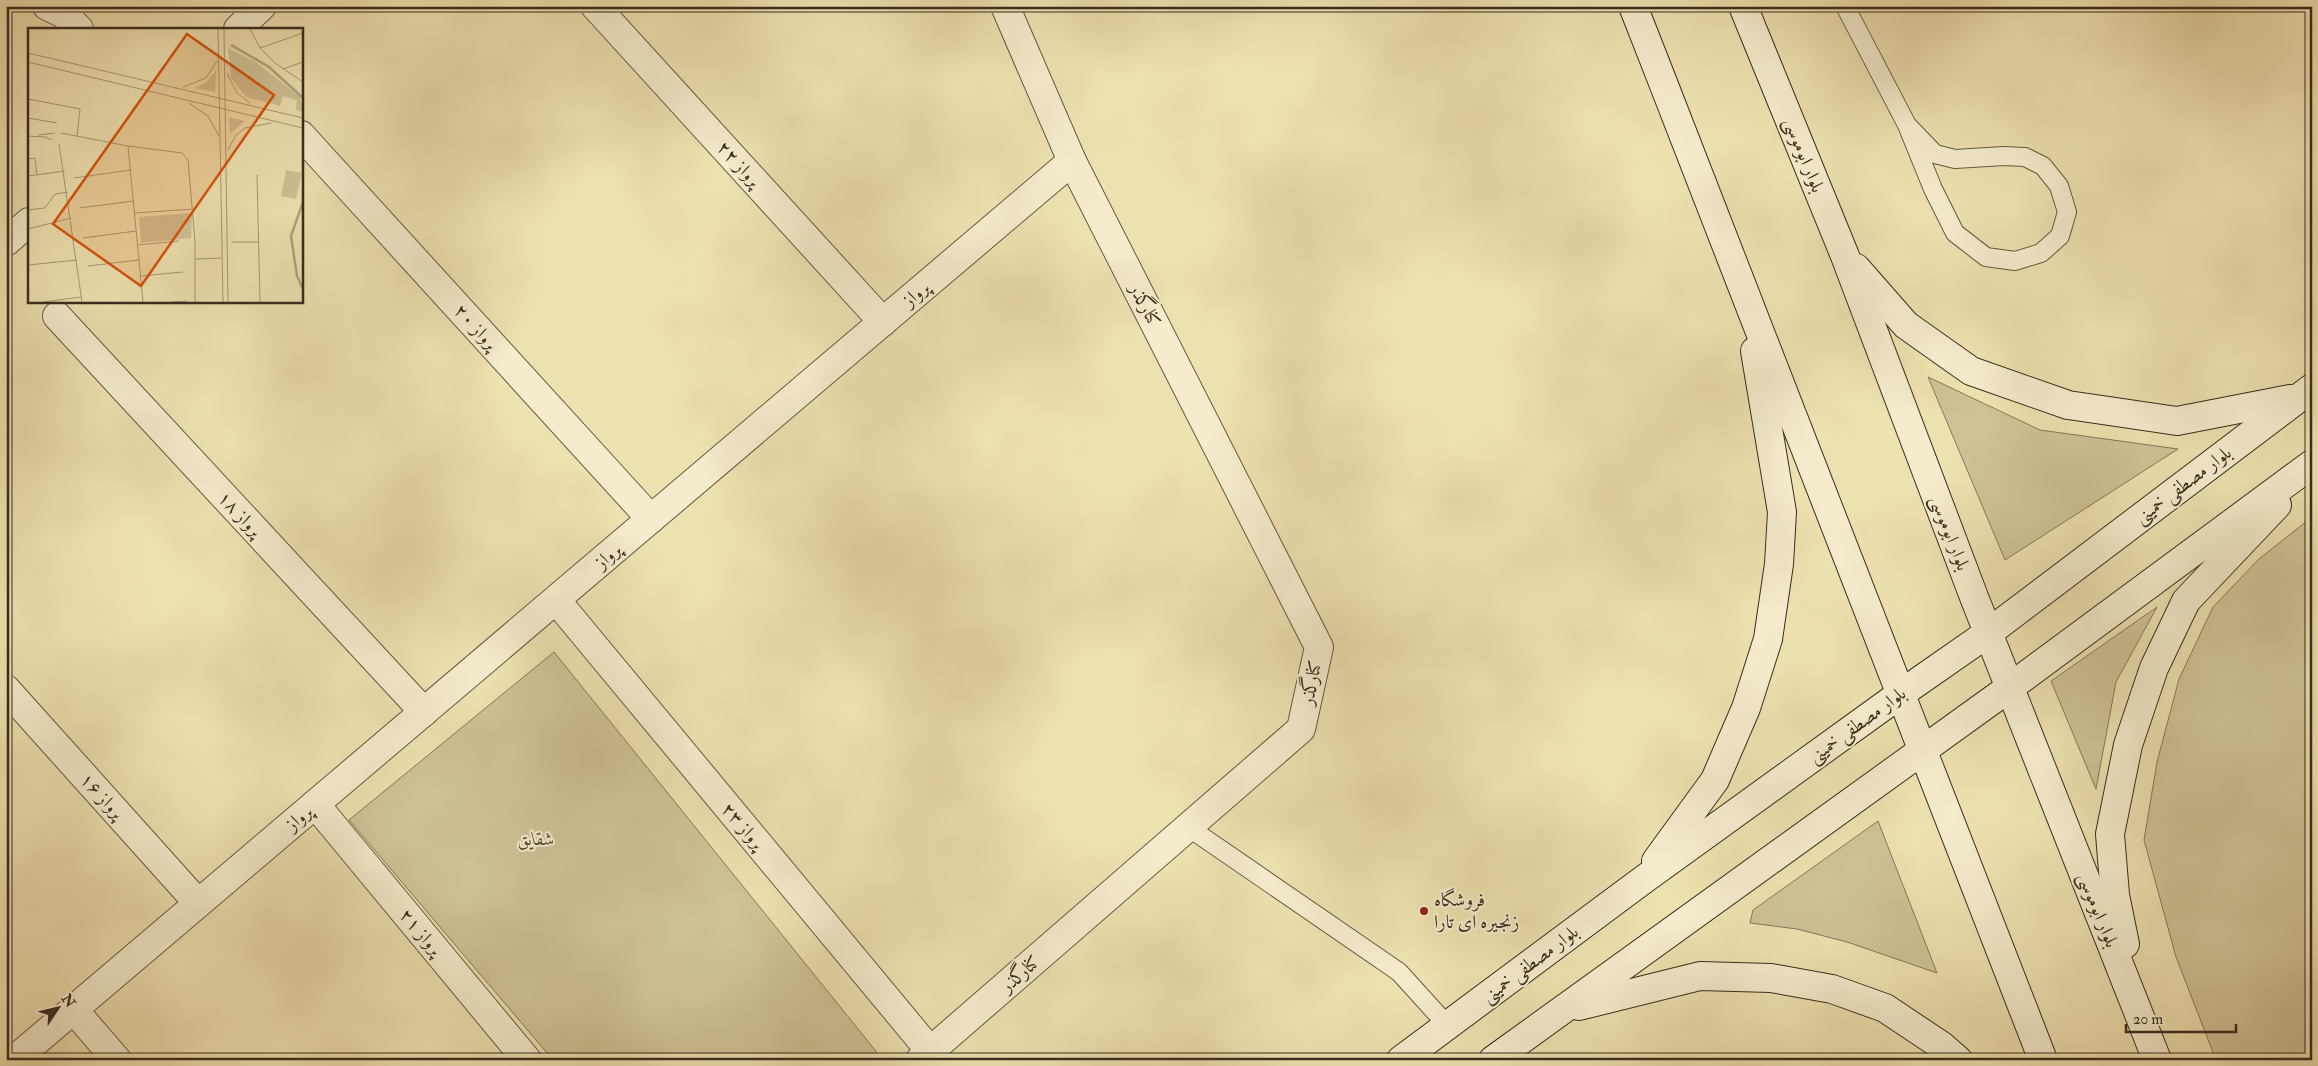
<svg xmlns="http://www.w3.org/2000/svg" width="2318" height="1066" font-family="'IM FELL Double Pica',Amiri,serif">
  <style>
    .green { fill: #cfc297; stroke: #84775b }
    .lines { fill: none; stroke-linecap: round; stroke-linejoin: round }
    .service-casing { stroke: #665943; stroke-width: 20 }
    .minor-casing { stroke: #665943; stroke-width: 30 }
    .tertiary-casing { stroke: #665943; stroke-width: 30 }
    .secondary-casing { stroke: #392c1f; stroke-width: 30 }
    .service { stroke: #f4eccc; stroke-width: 18 }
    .minor { stroke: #f4eccc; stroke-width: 28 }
    .tertiary { stroke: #f4eccc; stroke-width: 28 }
    .secondary { stroke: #f4eccc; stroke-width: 28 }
    .poi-dot { fill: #8f2418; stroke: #f4eccc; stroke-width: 2 }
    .labels { text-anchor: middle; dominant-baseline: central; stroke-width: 4; stroke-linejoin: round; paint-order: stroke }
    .street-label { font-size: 19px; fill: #392c1f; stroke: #f4eccc }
    .park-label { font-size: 19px; font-style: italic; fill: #574a37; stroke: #f4eccc }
    .poi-label { font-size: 19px; fill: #392c1f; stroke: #f4eccc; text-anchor: start }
    .inset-river { fill: none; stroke: #b0a37f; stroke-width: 2.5 }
    .inset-road { fill: none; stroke: #a69976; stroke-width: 1 }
    .view { fill: #d6540e; fill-opacity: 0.15; stroke: #d6540e; stroke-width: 2.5 }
    .inset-edge { fill: none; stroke: #392c1f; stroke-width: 2.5 }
  </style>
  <rect width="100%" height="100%" fill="#eee1b0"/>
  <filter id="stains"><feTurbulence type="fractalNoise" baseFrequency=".004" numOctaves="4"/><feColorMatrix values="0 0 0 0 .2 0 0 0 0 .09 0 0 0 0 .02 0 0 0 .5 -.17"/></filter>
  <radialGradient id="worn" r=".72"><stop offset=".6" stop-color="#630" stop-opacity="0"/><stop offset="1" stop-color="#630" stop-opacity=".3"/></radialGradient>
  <!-- green -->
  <g class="green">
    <polygon points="1928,377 2040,430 2178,449 2005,560"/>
    <polygon points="2312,517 2312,1060 2216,1060 2176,957 2144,840 2157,762 2179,679 2213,607 2259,559"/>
    <polygon points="2157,607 2116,682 2096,789 2051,681"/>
    <polygon points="554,652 883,1060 553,1060 349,820"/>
    <polygon points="1878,821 1937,973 1847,942 1797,929 1750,923 1753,910"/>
  </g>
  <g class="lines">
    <!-- service casing -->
    <g class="service-casing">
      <g id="service">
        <polyline points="1845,6 1907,125 1933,189 1955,233 1986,257 2015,261 2041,253 2060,236 2067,212 2059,186 2043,166 2025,157 2004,156 1955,159 1935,154 1907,125"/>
        <polyline points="1188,827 1399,972 1447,1025"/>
      </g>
    </g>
    <!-- minor casing -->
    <g class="minor-casing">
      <g id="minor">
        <polyline points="47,6 64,14 79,29"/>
        <polyline points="595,6 883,322"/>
        <polyline points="301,135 651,519"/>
        <polyline points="57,316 424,712"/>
        <polyline points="556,600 931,1052"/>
        <polyline points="6,689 198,903"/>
        <polyline points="315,804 527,1060"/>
        <polyline points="73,1009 117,1060"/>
        <polyline points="14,1060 1072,161 1005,6"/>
        <polyline points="920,1060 1301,729 1319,647 1072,161"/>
      </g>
    </g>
    <!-- tertiary casing -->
    <g class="tertiary-casing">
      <g id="tertiary">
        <polyline points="238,29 262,6"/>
        <polyline points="6,242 29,222"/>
      </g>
    </g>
    <!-- secondary casing -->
    <g class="secondary-casing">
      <g id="secondary">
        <path d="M1633,6c138,351 271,704 410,1054"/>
        <polyline points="1743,6 1845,256 1974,597 2157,1060"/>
        <polyline points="1856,268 1906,325 1971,371 2068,405 2177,421 2290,399"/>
        <polyline points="1656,861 1715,780 1746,708 1768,639 1779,564 1782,512 1755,351"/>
        <polyline points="2125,944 2115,895 2110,834 2128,745 2154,668 2186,601 2277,505"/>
        <polyline points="1579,1006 1700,976 1771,978 1832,989 1885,1008 1942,1046 1958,1060"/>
        <polyline points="1401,1060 1643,880 1899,695 1988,633 2312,388"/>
        <polyline points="1493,1060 2009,688 2312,464"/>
      </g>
    </g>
    <!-- service -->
    <use href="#service" class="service"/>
    <!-- minor -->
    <use href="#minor" class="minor"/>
    <!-- tertiary -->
    <use href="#tertiary" class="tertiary"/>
    <!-- secondary -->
    <use href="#secondary" class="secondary"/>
  </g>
  <!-- markers -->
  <circle class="poi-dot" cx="1424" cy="911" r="5"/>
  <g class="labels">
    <!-- street labels -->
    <g class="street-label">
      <text transform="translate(1804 155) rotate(68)">بلوار ابوموسی</text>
      <text transform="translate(739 164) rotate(48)">پرواز ۲۲</text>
      <text transform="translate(916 294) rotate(-40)">پرواز</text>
      <text transform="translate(1145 305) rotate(63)">کنارگذر</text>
      <text transform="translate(476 327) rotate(48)">پرواز ۲۰</text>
      <text transform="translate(2183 485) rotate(-37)">بلوار مصطفی خمینی</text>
      <text transform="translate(240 514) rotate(47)">پرواز ۱۸</text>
      <text transform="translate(1950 533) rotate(69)">بلوار ابوموسی</text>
      <text transform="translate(608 556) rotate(-41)">پرواز</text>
      <text transform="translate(1311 683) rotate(-78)">کنارگذر</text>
      <text transform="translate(1857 725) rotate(-36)">بلوار مصطفی خمینی</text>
      <text transform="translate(102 796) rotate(48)">پرواز ۱۶</text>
      <text transform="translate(299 818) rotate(-40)">پرواز</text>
      <text transform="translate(743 826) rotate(50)">پرواز ۲۳</text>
      <text transform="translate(2098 910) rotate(68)">بلوار ابوموسی</text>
      <text transform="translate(421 932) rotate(50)">پرواز ۲۱</text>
      <text transform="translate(1530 964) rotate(-37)">بلوار مصطفی خمینی</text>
      <text transform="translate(1020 974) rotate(-41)">کنارگذر</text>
    </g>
    <!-- park labels -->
    <g class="park-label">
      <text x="536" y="839">شقایق</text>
    </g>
    <!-- poi labels -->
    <g class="poi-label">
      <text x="1434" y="900">فروشگاه<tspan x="1434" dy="22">زنجیره ای تارا</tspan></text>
    </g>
  </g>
  <!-- overview -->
  <g transform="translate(28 28)">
    <rect width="275" height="275" fill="#eee1b0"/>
    <path d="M200,20l28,14 44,35 3,15 -7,-2 1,-10 -14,-4 -3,10 -34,-9 -15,-19zM188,43l-1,21 -20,-4 11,-6zM201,89l3,1 13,3 -15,13zM258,142l16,3 -6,26 -15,-3zM164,185l-1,25 -50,5 -2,-26z" fill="#cfc297"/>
    <path class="inset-river" d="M203,17l38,22 34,31M275,174l-12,34 6,40 6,13"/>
    <path class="inset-road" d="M190,1l5,273M196,1l4,273M222,1l10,19 15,15 28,19M232,20l43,-15M0,25l275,65M0,34l275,66M255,41l20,-7M199,45l10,20 13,10M155,59l23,-9 11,-17M0,71l52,10 -3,27M161,75l19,13 11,20M0,90l29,5M33,105l67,13 15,156M10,107l17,-2M0,108l17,1 7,3M31,116l23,158M100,118l54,7 6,7 7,81v61M200,122l8,-15 9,-7 26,-5M0,131l7,-1 2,17M229,147l3,127M0,148l37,-5M46,150l57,-8M51,180l55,-7M0,182l17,-2 10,-14 13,-2M107,185l58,-4M0,201l43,-11M55,210l53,-7M204,214h27M110,217l41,-4M167,231l27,-1M0,237l49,-5M60,238l51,-6M113,248l42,-4M15,274l38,-5M144,274l15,-1"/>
    <path class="view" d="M159,6l87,61 -133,191 -88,-62z"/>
    <rect width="275" height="275" class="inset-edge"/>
  </g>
  <!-- margin -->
  <rect width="2318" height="1066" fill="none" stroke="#eee1b0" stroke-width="25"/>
  <rect x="8" y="8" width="2303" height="1051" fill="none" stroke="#392c1f" stroke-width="2.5"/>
  <rect x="12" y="12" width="2293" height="1041" fill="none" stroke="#392c1f"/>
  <!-- north arrow -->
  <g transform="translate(58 1008) rotate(55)" stroke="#f4eccc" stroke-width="4" paint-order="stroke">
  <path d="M0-4L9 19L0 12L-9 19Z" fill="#392c1f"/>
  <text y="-8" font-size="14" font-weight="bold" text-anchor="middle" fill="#392c1f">N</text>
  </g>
  <!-- scale -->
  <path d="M2126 1024v8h110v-8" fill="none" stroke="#392c1f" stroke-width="2.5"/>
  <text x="2133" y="1024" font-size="15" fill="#392c1f" stroke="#f4eccc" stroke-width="4" paint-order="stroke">20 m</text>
  <rect width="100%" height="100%" filter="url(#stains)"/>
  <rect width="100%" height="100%" fill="url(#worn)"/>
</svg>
